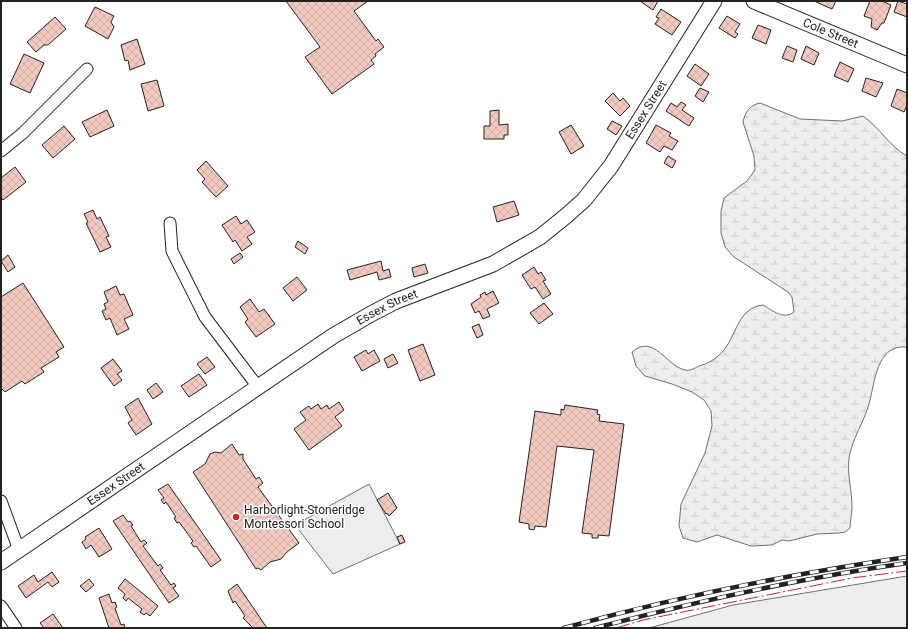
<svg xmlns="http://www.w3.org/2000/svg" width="908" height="629" font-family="Roboto,sans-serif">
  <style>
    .wetland { fill: url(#wetland-marsh); stroke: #6f6f6f }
    .park { fill: #eee; stroke: #6f6f6f }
    .parking { fill: #ededed; stroke: #6f6f6f }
    .building { fill: url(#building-cross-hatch); stroke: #222 }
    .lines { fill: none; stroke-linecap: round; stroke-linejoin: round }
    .street-casing { stroke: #222; stroke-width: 13 }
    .secondary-casing { stroke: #222; stroke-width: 17 }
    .street { stroke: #fff; stroke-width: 11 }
    .secondary { stroke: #fff; stroke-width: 15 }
    .rail-casing { stroke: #222; stroke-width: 4.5 }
    .rail { stroke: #fff; stroke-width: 3; stroke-dasharray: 9; stroke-linecap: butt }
    .power { stroke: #c62828; stroke-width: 1; stroke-dasharray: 14 3 2 3; stroke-linecap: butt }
    .poi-dot { fill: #c62828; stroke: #fff; stroke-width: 1.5 }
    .labels { text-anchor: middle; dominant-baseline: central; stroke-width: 3; stroke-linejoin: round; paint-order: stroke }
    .street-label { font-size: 12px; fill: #222; stroke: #fff }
    .poi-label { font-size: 12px; fill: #222; stroke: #fff; text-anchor: start }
  </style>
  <defs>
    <pattern id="wetland-marsh" width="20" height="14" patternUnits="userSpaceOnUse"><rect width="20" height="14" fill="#eee"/><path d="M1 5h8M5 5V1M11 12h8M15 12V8" fill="none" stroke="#ccc"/></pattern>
    <pattern id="building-cross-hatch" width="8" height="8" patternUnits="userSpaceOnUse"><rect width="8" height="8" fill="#f3c9c0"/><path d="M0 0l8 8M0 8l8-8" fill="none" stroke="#d0aca5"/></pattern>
  </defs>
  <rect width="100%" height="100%" fill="#fff"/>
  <!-- wetland -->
  <path class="wetland" d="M760,103l40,16 42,2 21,-5c17,12 26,30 44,40v191c-31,-3 -32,36 -38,57 -5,18 -17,35 -20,54 -2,17 3,32 3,49 0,7 -2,14 -2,21l-5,4 -6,1 -22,1 -28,7 -7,-1 -10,5 -21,1 -34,-11 -20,7 -14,-4 -4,-12 2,-22 24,-51 7,-27 -1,-15 -7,-11 -12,-8 -20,-8 -27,-8 -9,-10 -4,-14c22,-19 34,14 53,18 5,1 10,-2 14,-4 7,-2 14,-5 19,-10 19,-15 17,-48 45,-51 10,6 21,15 31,7l-2,-15 -4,-5 -54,-35 -9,-10 -4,-14v-22l3,-13 23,-17 8,-11 -1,-14 -11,-34c2,-10 7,-17 17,-19z"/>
  <!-- park -->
  <polygon class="park" points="907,576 907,628 649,628 733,605"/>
  <!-- parking -->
  <polygon class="parking" points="369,484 400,544 333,574 295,525"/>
  <!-- building -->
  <g class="building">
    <polygon points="286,1 368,1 354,11 376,41 378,39 384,47 375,54 376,56 371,60 374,64 332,94 305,57 320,47"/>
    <polygon points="640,1 658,1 653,10"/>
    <polygon points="814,1 836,1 832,9"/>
    <polygon points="870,1 882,1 891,5 884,23 882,23 877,30 871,27 872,19 864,16"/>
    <polygon points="898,1 907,4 907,17 894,12"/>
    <polygon points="95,7 114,16 111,22 114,27 108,39 85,26"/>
    <polygon points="661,9 681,22 672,35 655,24 659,18 656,17"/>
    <polygon points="727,16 740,24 735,32 738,34 735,38 719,28"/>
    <polygon points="55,17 66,29 48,45 44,45 36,52 27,42"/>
    <polygon points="758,25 771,30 766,44 752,38"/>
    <polygon points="137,39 145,64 130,70 128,60 125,61 121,45"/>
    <polygon points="787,46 797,50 793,62 782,58"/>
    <polygon points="806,46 819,53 814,65 801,59"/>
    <polygon points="24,54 44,63 30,93 10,84"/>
    <polygon points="840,62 854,69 848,82 834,76"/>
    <polygon points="695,64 709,74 701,86 687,76"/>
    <polygon points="866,78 883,83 876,97 862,91"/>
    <polygon points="157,80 164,106 148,111 141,84"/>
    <polygon points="700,88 709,92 703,102 695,96"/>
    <polygon points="897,89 907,93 907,105 904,112 891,106"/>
    <polygon points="613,93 620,101 623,98 630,106 620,116 605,101"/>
    <polygon points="681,102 686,105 682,110 694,118 689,126 666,111 671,103 677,107"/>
    <polygon points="107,110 114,126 90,137 82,122"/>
    <polygon points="499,110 499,125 508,124 508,135 504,135 504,139 484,139 484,126 490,126 490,111"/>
    <polygon points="612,121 622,126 616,135 607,129"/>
    <polygon points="571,125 584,146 571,154 559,132"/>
    <polygon points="656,125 671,133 669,136 678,141 672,150 664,146 660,152 646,143"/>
    <polygon points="64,126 75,139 53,158 42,145"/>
    <polygon points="668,156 676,161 672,168 664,163"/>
    <polygon points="206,161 228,186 216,197 202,182 205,179 197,170"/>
    <polygon points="15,167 26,182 3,200 1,197 1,178"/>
    <polygon points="514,201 519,215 497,222 493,207"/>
    <polygon points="93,210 97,219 100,217 109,236 106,237 111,247 100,252 86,223 88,222 84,214"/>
    <polygon points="236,216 241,224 247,220 255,232 247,237 252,244 242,251 235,240 233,242 222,225"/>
    <polygon points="298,241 308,248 305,254 295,247"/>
    <polygon points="240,253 243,257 234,264 231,259"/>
    <polygon points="8,255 15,267 8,272 1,261"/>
    <polygon points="381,261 383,271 389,269 391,277 379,280 377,272 350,280 347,270"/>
    <polygon points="425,264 428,273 414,277 412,268"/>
    <polygon points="534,267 538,274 541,272 546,280 543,281 551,294 543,299 535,287 531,289 522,275"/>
    <polygon points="297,277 307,290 293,301 283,288"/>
    <polygon points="23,283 64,347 56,352 59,357 41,368 44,372 25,384 22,381 5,392 1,388 1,297"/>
    <polygon points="116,286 120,295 124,294 133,315 124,319 129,329 117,335 110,318 106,320 102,311 106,309 104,304 108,302 104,292"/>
    <polygon points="493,291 499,303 487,309 490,316 483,319 479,311 475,313 471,304 481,297 480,295 485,292 486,295"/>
    <polygon points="250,299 259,312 264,309 275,324 256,337 245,322 248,319 240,307"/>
    <polygon points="544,303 553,314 539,324 530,313"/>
    <polygon points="479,324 483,335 477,338 472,327"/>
    <polygon points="423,344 435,375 420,381 408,350"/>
    <polygon points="366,350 368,354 374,350 380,361 362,371 354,357"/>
    <polygon points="393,354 398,363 388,368 384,359"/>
    <polygon points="207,357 215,367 205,374 197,364"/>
    <polygon points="113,359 122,371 117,374 122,380 114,386 101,368"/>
    <polygon points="199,374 207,385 189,397 181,386"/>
    <polygon points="156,383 163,392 153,399 147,390"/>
    <polygon points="138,398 152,424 136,435 128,423 132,420 125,407"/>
    <polygon points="339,402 344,410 335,417 342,426 309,450 294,429 306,420 300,412 309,406 311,409 318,404 321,409 327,405 329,409"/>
    <polygon points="565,405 598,410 597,414 600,415 599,421 624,424 609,536 598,535 598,538 592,538 592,534 582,533 594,450 557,446 546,527 535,526 534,530 529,529 529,524 519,522 535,411 561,415 561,409 564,410"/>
    <polygon points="232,444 239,455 243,454 243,459 256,479 259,477 263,483 258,487 299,543 287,552 281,559 270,562 261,570 258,568 256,569 193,472 205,464 210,454 215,452 221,453"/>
    <polygon points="168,484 221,560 211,567 196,546 194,547 191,543 193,541 179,522 177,523 174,518 176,517 166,502 164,504 161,500 164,498 158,490"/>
    <polygon points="388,493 397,508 389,516 387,513 386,514 377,500"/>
    <polygon points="123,515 128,522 130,521 133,525 131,526 141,542 144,540 147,543 143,546 158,566 160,564 163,568 160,570 171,585 174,583 176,586 173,588 179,596 169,603 113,521"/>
    <polygon points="99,528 112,549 99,557 91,545 86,549 82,542 86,539 85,537"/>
    <polygon points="402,535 405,542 400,544 397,537"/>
    <polygon points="52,572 59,582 52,587 48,582 26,598 18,586 34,575 38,582"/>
    <polygon points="89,579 94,585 86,592 80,586"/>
    <polygon points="125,579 158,606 150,616 146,613 144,615 140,612 142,609 128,598 126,601 123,598 125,594 118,588"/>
    <polygon points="237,584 267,628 253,628 243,618 245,616 235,601 233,603 228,591"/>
    <polygon points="109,594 112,603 115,602 117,607 115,608 121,625 124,624 125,628 109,628 99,598"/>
    <polygon points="53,614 63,628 44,628 40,623"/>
  </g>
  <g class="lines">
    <!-- street casing -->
    <g class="street-casing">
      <g id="street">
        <polyline points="1,151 23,133 87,69"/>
        <polyline points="170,223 172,251 205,317 258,387"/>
        <polyline points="1,501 19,550"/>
        <polyline points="1,606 16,628"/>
      </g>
    </g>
    <!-- secondary casing -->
    <g class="secondary-casing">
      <g id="secondary">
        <path id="s1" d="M754,1l153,64"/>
        <path id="s2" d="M1,562l332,-226 38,-22 25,-13 97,-37 47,-27 26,-21 18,-16 27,-34 103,-165"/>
      </g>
    </g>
    <!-- street -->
    <use href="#street" class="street"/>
    <!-- secondary -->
    <use href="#secondary" class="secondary"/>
    <!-- rail casing -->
    <g class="rail-casing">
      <g id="rail">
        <path d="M564,628c112,-31 227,-54 343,-71"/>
        <path d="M595,628c103,-27 207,-50 312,-65"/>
      </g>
    </g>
    <!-- rail -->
    <use href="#rail" class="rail"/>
    <!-- power -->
    <polyline class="power" points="616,628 643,620 852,578 907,571"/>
  </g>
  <!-- markers -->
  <circle class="poi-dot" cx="236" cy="517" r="4"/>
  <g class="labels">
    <!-- street labels -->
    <g class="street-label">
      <text stroke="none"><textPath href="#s1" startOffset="83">Cole Street</textPath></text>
      <text stroke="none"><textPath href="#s2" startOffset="799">Essex Street</textPath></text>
      <text stroke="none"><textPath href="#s2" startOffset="463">Essex Street</textPath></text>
      <text stroke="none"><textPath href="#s2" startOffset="139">Essex Street</textPath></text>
    </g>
    <!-- poi labels -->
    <g class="poi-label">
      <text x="244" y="510">Harborlight-Stoneridge<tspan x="244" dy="14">Montessori School</tspan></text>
    </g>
  </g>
  <!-- border -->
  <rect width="908" height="629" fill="none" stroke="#222222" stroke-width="4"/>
</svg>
